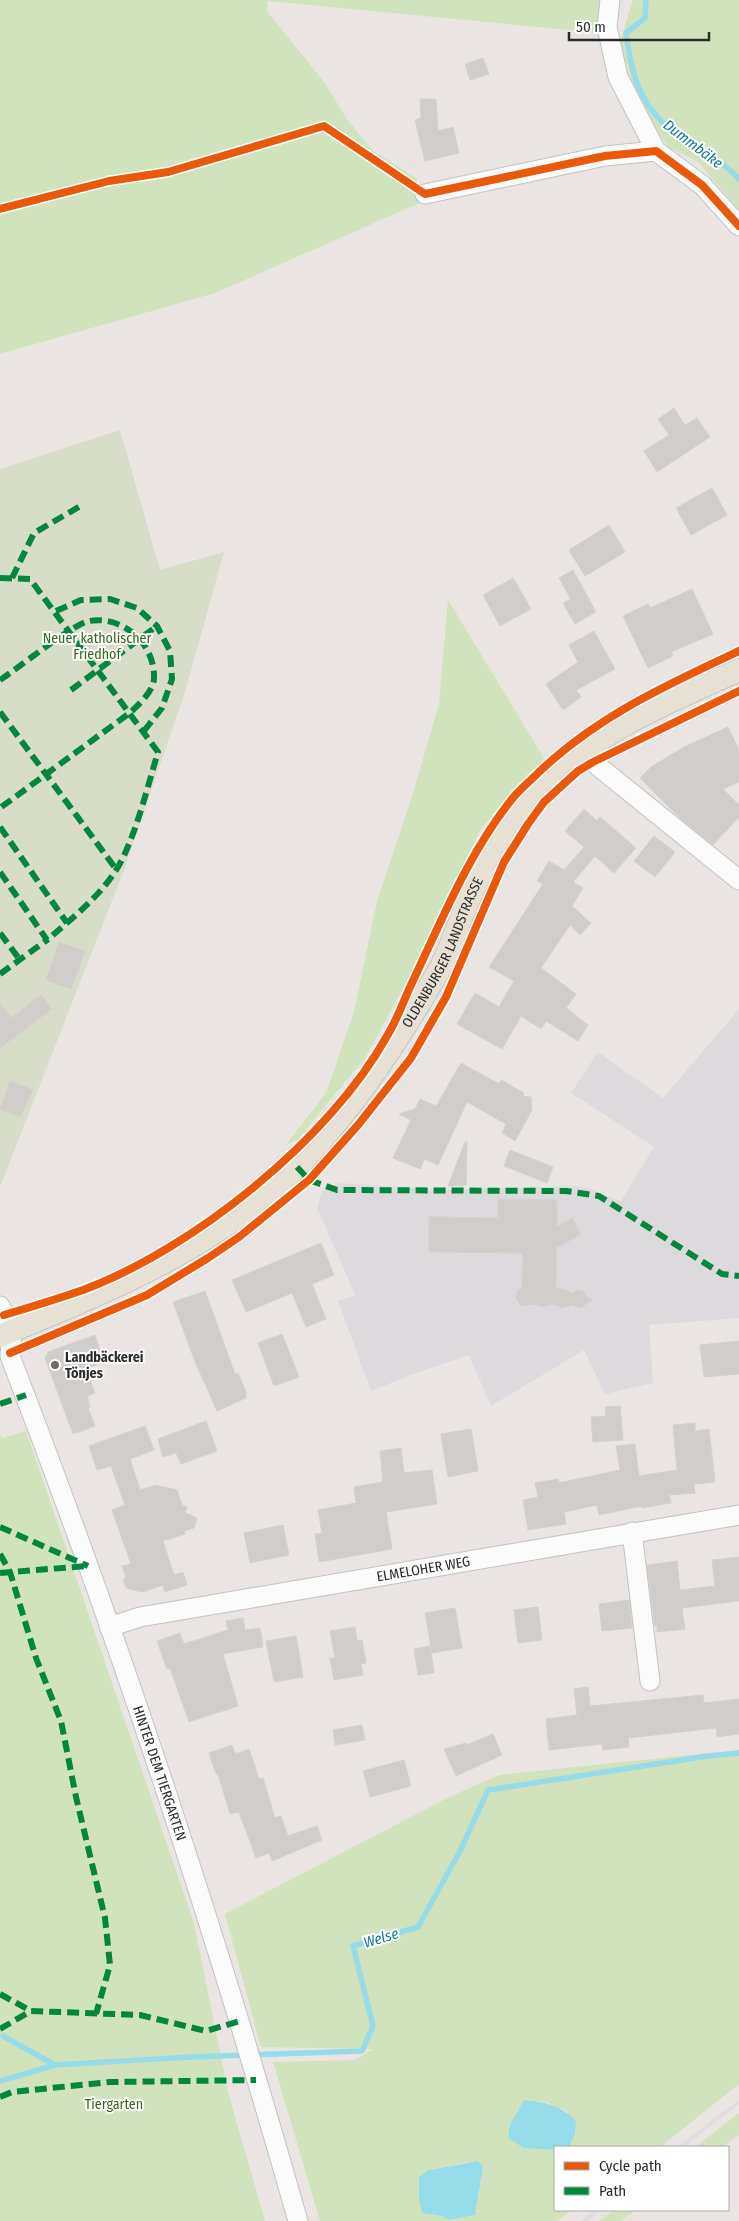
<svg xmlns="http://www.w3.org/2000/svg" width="739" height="2221" font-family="'Fira Sans Condensed',sans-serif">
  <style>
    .industrial { fill: #dddadd }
    .green { fill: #d0e3bc; fill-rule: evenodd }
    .cemetery { fill: #d8ddca }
    .water { fill: #97dce9 }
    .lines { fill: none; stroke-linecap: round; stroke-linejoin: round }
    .stream { stroke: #97dce9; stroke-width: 5.5 }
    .building { fill: #d0cdcb; stroke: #d5d1ce }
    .minor-casing { stroke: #c3c2c2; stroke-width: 21 }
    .major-casing { stroke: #c5c3c2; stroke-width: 24 }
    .minor { stroke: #fcfbfb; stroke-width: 19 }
    .major { stroke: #e7e0d5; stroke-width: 22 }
    .rail { stroke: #dedddf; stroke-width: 4 }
    .quiet { stroke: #00873e; stroke-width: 6; stroke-dasharray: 12 6; stroke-linecap: butt }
    .cycleway-casing { stroke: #fff; stroke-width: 11 }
    .cycleway { stroke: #e8590c; stroke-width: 8 }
    .poi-dot { fill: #6e6c6b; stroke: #fff; stroke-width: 2 }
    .labels { text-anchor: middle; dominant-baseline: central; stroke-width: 4; stroke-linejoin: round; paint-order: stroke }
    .park-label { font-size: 14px; fill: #33681c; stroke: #fff }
    .street-label { font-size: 14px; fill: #2b2b2b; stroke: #fff }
    .poi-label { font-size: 14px; font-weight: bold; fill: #2b2b2b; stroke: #fff; text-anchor: start }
    .water-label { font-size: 15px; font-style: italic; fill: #11789a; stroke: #fff }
  </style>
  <rect width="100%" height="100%" fill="#eae5e2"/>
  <!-- industrial -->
  <polygon class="industrial" points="739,1009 739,1318 649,1325 653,1383 605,1394 584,1350 491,1406 469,1355 413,1374 371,1391 338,1301 355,1295 317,1208 322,1191 339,1183 443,1190 580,1186 621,1201 654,1147 571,1093 598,1052 663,1098"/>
  <!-- green -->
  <g class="green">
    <polygon points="0,0 604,0 600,33 268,1 267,11 324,82 347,119 373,151 416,178 422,202 215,293 0,354"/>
    <polygon points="633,0 739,0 739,210 697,161 668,147 636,96 620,42"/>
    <polygon points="448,600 544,758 481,829 423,952 365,1058 299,1138 285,1146 326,1093 354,1012 377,901 411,800 439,704"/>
    <polygon points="26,1431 194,1923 228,2092 265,2221 0,2221 0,1435 3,1438"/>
    <path d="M739,1750v334l-79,63h-91l6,-13 -8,-23 -21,-9 -22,-2 -2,6 -6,7 8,35 31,2v60h17l-16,11h-236l-47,-159 82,-2 18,-11 -112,-2 -36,-133 224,-117 50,-22zM467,2162l16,5 -8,48 -27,5 -6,-4 -20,-3 7,-43z"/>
    <polygon points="739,2113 739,2135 722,2147 695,2147"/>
    <polygon points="614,2210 635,2210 620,2221 599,2221"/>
  </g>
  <!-- cemetery -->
  <polygon class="cemetery" points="120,430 160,570 224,552 185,692 124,870 0,1187 0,469"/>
  <!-- water -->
  <g class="water">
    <path d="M524,2100c21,2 37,5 52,21l-1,13 -6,13h-14v3l-31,-2 -16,-10 2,-13z"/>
    <polygon points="478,2161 483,2167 475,2215 448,2220 442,2216 422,2213 419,2199 419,2177 429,2170"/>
  </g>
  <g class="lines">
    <!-- stream -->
    <g class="stream">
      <path d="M646,0l-1,18 -19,15c5,36 11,65 38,91 6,6 16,10 23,15 18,12 37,24 52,40"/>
      <polyline points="3,2036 55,2065"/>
      <polyline points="0,2081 55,2065 190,2057 362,2051 373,2026 353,1946 418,1927 460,1851 488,1790 708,1756 739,1753"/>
    </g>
  </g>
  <!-- building -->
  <g class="building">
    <polygon points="483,58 489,74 470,80 465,64"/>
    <polygon points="420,99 436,99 438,131 453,127 459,153 425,161 415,120 421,118"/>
    <polygon points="674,408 685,425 697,418 710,437 657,472 644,451 669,435 658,419"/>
    <polygon points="712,488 727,515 691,535 676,508"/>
    <polygon points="609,525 625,552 585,576 569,550"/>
    <polygon points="573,570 596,612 575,624 563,603 571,599 559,578"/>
    <polygon points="513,578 531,609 500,626 483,595"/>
    <polygon points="692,589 713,634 671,652 673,656 648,668 623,616 648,604 650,608"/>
    <polygon points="594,631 615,669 576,690 581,697 563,710 546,684 578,662 569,645"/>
    <polygon points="728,727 739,750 739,782 723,789 739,805 739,817 713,845 679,817 640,778 651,767 684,747"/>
    <polygon points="584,809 597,821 600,817 636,848 614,873 595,856 573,882 583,888 572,906 591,923 580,935 570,925 541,968 576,994 566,1008 588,1025 578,1041 546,1021 541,1029 521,1016 502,1049 457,1024 475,993 499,1007 514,981 489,967 543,884 537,881 549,861 564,870 584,847 565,831"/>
    <polygon points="654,836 675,852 655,877 634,861"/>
    <polygon points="59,942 85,951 71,989 46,980"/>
    <polygon points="41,995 52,1009 0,1048 0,1003 11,1018"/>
    <polygon points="461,1063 499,1084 501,1080 524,1093 523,1096 531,1097 532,1110 515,1141 502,1133 506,1124 467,1102 438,1165 424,1159 420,1169 393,1158 411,1120 399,1114 415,1109 420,1099 436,1106"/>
    <polygon points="10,1081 33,1090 20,1117 0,1109"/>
    <polygon points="465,1142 467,1142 466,1185 448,1186"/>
    <polygon points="510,1150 553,1167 547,1183 504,1166"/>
    <polygon points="498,1199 557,1200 557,1227 572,1218 581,1234 556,1248 556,1287 572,1293 577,1290 583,1291 588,1298 592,1300 580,1308 572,1305 562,1308 553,1304 544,1307 534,1304 522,1306 516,1299 517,1292 522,1287 523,1253 429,1252 429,1217 498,1218"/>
    <polygon points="321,1243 334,1275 312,1284 326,1319 306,1327 292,1293 246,1312 232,1280"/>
    <polygon points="205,1291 235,1374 238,1373 246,1392 246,1398 217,1411 196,1364 173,1302"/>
    <polygon points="282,1334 299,1377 274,1386 258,1343"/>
    <polygon points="95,1335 104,1362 86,1369 95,1393 87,1396 90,1407 88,1408 95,1426 73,1434 45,1358 48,1352"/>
    <polygon points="739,1341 739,1374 704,1377 700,1345"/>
    <polygon points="620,1406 623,1440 593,1442 591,1417 606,1416 605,1407"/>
    <polygon points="206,1421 217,1451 181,1464 176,1453 163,1457 158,1439"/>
    <polygon points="695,1423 695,1431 709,1429 715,1482 694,1484 695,1493 669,1495 671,1503 642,1508 642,1506 599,1515 597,1505 564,1512 566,1524 528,1530 523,1500 538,1497 535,1483 558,1479 559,1483 620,1470 616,1446 635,1444 639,1476 677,1470 673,1425"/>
    <polygon points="145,1426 154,1450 130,1459 140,1490 156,1485 177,1490 182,1505 187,1507 185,1513 197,1518 194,1528 184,1531 185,1534 163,1541 174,1575 183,1572 187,1585 165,1592 163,1585 142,1592 126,1588 123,1580 126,1577 122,1566 131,1564 112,1510 125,1505 111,1466 97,1470 89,1446"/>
    <polygon points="471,1429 478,1471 448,1477 441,1434"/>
    <polygon points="401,1448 404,1473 432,1470 437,1504 386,1512 392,1549 319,1562 315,1534 322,1533 318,1510 356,1503 354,1487 383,1482 380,1451"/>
    <polygon points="283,1525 289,1555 250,1563 244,1533"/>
    <polygon points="739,1557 739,1601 682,1608 685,1629 657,1632 657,1626 655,1626 647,1565 677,1561 680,1590 715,1586 712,1560"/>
    <polygon points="629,1600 632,1628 602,1631 599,1604"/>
    <polygon points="538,1607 542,1640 518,1643 514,1610"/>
    <polygon points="455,1608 462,1648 432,1653 425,1613"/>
    <polygon points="243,1618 245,1630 260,1628 263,1647 223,1654 238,1706 189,1722 170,1668 167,1669 157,1641 180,1633 184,1644 228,1630 226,1621"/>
    <polygon points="355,1627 357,1641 362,1640 366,1663 361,1664 363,1675 334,1680 330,1658 335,1658 330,1631"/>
    <polygon points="296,1636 303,1677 274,1682 266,1641"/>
    <polygon points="430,1646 434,1673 418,1675 414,1649"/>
    <polygon points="588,1687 590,1706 703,1695 704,1703 739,1699 739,1734 717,1737 716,1728 628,1738 629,1747 603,1750 602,1744 549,1750 546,1719 577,1715 574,1689"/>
    <polygon points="362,1725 365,1740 335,1745 333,1730"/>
    <polygon points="493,1734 502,1755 456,1776 444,1749 466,1743 467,1745"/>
    <polygon points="232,1745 236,1754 249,1749 259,1779 263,1778 275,1818 281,1816 288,1836 317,1826 322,1840 272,1861 269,1853 256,1858 239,1812 230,1814 218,1774 216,1774 209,1753"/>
    <polygon points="404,1760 411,1786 370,1797 363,1771"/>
  </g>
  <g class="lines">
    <!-- minor casing -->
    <g class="minor-casing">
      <g id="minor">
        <polyline points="610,0 607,27 618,77 656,151 702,185 739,226"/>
        <polyline points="425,194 605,156 656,151"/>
        <polyline points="583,750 593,762 739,880"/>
        <path id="s1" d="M0,1306l12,25 -2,25c110,284 205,573 288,865"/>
        <polyline points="632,1532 650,1681"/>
        <path id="s2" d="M109,1627l31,-10 599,-102"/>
      </g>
    </g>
    <!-- major casing -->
    <g class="major-casing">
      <g id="major">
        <path id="s3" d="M0,1336c104,-43 219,-89 299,-171 55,-57 99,-124 139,-193 12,-21 19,-44 28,-66 21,-49 46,-92 85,-129 53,-49 123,-77 188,-107"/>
      </g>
    </g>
    <!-- minor -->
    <use href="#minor" class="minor"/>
    <!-- major -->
    <use href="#major" class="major"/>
    <!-- rail -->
    <g class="rail">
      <polyline points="680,2147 739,2102"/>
      <polyline points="584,2221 599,2210"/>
    </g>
    <!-- quiet -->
    <g class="quiet">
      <path d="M0,578l30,1 128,173c-10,33 -18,67 -32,99 -15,37 -50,64 -79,89l-47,-68"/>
      <polyline points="12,578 34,533 84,504"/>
      <polyline points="56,611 81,600 110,599 137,608 157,626 170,651 172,679 162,708 144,731"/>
      <path d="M0,680c17,-11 73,-56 89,-59 33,-6 66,22 65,57 0,13 -15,26 -23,34l-131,96"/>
      <polyline points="71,690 157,626"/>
      <polyline points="0,712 116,869"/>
      <polyline points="0,827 67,923"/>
      <polyline points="0,933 20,960"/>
      <polyline points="0,974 47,940"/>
      <polyline points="297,1167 309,1180 337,1190 566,1191 599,1196 722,1274 739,1276"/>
      <polyline points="0,1404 26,1395"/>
      <polyline points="0,1527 88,1566"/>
      <polyline points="0,1554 10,1572 36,1658 61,1721 76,1797 105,1918 110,1965 96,2014"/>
      <polyline points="0,1573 86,1566"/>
      <polyline points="0,1994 31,2011"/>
      <polyline points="0,2029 31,2011 140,2015 206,2031 240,2021"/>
      <polyline points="0,2097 12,2092 110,2082 256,2080"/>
    </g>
    <!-- cycleway casing -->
    <g class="cycleway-casing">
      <g id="cycleway">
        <polyline points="0,209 109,181 168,172 324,126 425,194 605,156 656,151 702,185 739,226"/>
        <path d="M4,1315c27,-8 53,-16 79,-25 110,-41 247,-151 304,-254 10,-16 16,-34 24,-51 30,-63 57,-131 101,-186 7,-9 17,-17 26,-26 58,-56 128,-88 201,-122"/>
        <polyline points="10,1353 147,1295 208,1258 239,1237 309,1180 358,1125 411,1058 446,997 504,862 528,824 544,802 578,771 593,762 739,691"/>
      </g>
    </g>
    <!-- cycleway -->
    <use href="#cycleway" class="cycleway"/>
  </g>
  <!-- markers -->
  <circle class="poi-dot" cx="55" cy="1365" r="5"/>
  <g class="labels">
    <!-- park labels -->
    <g class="park-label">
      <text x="97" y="638">Neuer katholischer<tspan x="97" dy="16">Friedhof</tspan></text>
      <text x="114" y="2104">Tiergarten</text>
    </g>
    <!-- street labels -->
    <g class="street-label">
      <text stroke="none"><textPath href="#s3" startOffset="605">OLDENBURGER LANDSTRASSE</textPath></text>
      <text stroke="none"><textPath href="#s2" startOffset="320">ELMELOHER WEG</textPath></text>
      <text stroke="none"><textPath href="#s1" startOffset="496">HINTER DEM TIERGARTEN</textPath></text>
    </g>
    <!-- poi labels -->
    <g class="poi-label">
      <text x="65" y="1357">Landbäckerei<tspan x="65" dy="16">Tönjes</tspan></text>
    </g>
    <!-- water labels -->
    <g class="water-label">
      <text transform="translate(693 144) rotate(37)">Dummbäke</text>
      <text transform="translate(381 1938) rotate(-17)">Welse</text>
    </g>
  </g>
  <!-- legend -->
  <rect x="554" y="2146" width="175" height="65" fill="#ffffff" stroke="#aaaaaa"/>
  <rect x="564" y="2162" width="25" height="8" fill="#e8590c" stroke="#aaaaaa"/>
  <text x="599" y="2171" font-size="15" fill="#2b2b2b">Cycle path</text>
  <rect x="564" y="2187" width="25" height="8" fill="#00873e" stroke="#aaaaaa"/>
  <text x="599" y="2196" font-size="15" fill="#2b2b2b">Path</text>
  <!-- scale -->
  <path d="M569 32v8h140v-8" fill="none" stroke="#2b2b2b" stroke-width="2.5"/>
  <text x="576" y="32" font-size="15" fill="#2b2b2b" stroke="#ffffff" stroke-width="4" paint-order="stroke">50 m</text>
</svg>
